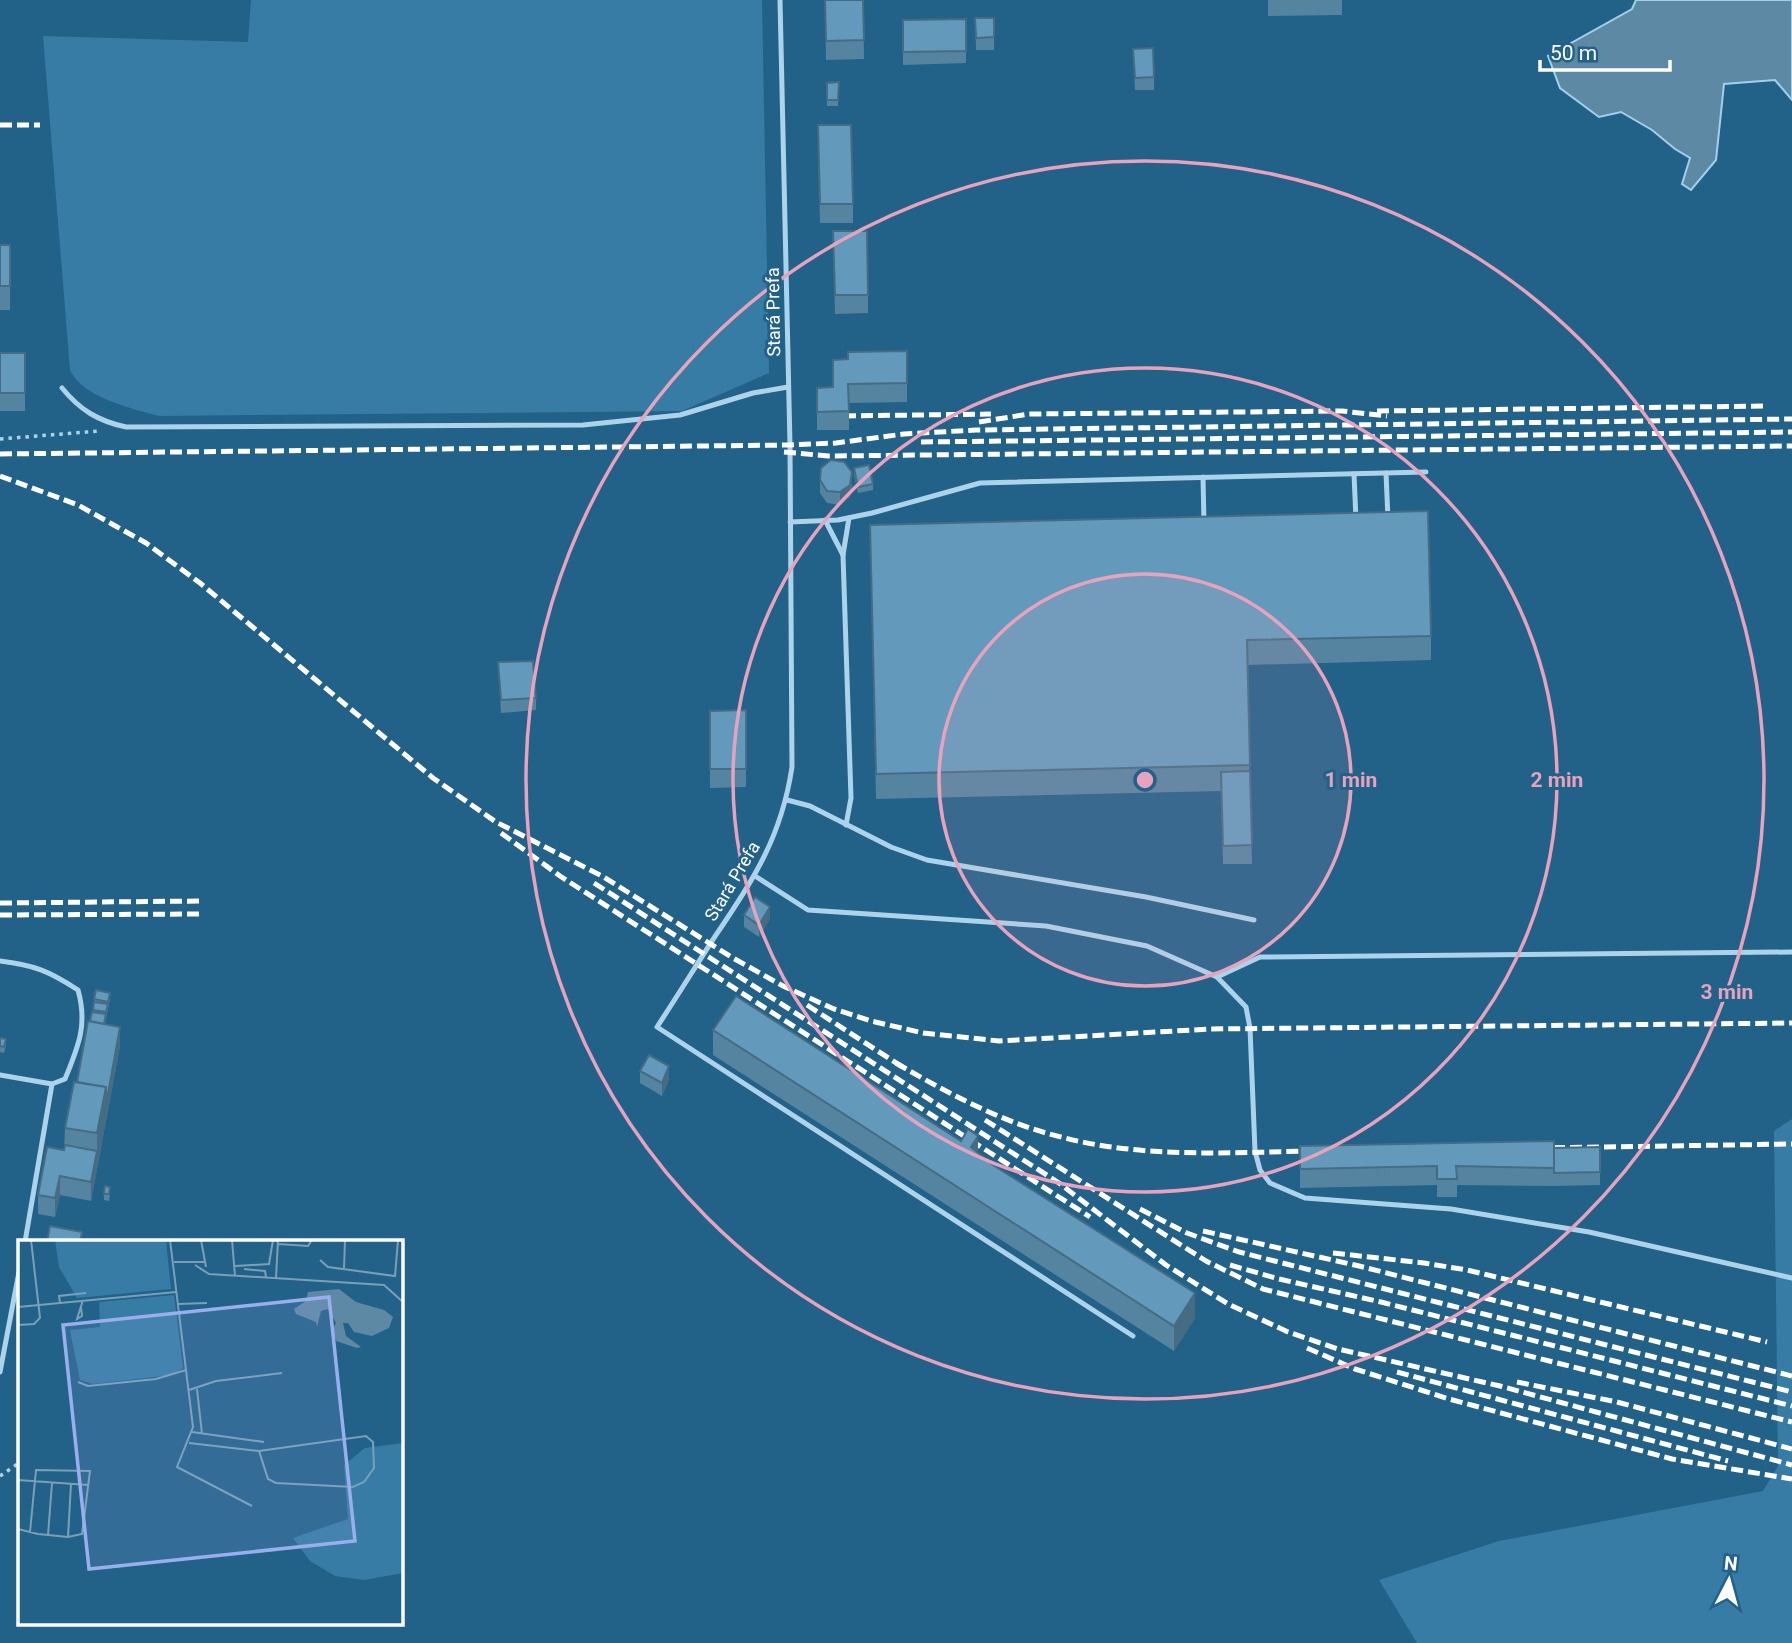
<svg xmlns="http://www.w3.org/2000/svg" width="1792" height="1643" font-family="Roboto,sans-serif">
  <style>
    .green { fill: #367ca5 }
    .water { fill: #5e89a4; stroke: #a1d0eb; stroke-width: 2 }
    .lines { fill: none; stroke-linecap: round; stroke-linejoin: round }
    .path { stroke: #add3ea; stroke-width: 3.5; stroke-dasharray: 3.5 5; stroke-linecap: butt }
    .service { stroke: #add3ea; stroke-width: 5 }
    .rail { stroke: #fff; stroke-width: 5; stroke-dasharray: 12 5; stroke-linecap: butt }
    .wall { fill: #5584a1 }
    .shaded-wall { fill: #456c83 }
    .building { fill: #639abb; stroke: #456c83; stroke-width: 2 }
    .ring { fill: none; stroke: #e7a3bd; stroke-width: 3.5 }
    .labels { text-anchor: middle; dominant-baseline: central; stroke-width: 6; stroke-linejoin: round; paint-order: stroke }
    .street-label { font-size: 18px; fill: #fff; stroke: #226188 }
    .inset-road { fill: none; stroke: #7aa0b8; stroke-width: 2 }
    .view { fill: #99afed; fill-opacity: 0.15; stroke: #99afed; stroke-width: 3.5 }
    .inset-edge { fill: none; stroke: #fff; stroke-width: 3.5 }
    .centre { fill: #e7a3bd; stroke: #226188; stroke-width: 3.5 }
    .ring-label { font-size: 21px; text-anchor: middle; font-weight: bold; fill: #e7a3bd; stroke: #226188; stroke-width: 6; stroke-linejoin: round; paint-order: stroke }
  </style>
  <rect width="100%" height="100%" fill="#226188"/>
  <!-- green -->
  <g class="green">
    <path d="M251,0h511l7,373 -87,38 -523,5c-28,-8 -76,-18 -89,-46l-27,-334 205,6z"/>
    <polygon points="1792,1119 1792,1643 1417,1643 1379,1580 1499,1541 1763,1491 1778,1466 1774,1131"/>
  </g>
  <!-- water -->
  <polygon class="water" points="1636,0 1792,0 1792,100 1775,80 1724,84 1716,160 1691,190 1682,184 1690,158 1675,149 1652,130 1621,112 1599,117 1560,88 1548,56 1632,9"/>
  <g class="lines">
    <!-- path -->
    <g class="path">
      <polyline points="0,439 99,431"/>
      <polyline points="0,1476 19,1463"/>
    </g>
    <!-- service -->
    <g class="service">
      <path d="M780,0l10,445 2,322c-11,73 -40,114 -80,174 -18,28 -36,57 -55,86l476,309"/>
      <path d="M62,388c18,22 36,33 64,39l457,-2 97,-10 73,-22 35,-6"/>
      <polyline points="1386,473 1388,519"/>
      <polyline points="1354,474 1356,520"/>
      <polyline points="1203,477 1204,523"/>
      <polyline points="825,520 843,555"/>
      <polyline points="790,522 838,520 872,513 980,483 1426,472"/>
      <polyline points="787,800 810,806 891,847 927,860 1146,897 1254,920"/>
      <polyline points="846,825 851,798 843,555 849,518"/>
      <polyline points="755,876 808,910 1046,926 1147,946 1217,977 1246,1007 1250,1028 1255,1151 1260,1170 1270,1183 1305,1198 1451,1209 1589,1232 1792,1278"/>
      <path d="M0,961c34,4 49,10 78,29 10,35 0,57 -13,89l-13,5 -52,-9"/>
      <polyline points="1217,977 1260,957 1792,952"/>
      <polyline points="25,1242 52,1084"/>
      <polyline points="0,1372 19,1272"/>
    </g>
    <!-- rail -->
    <g class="rail">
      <polyline points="0,125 40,125"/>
      <polyline points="1377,411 1768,406"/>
      <polyline points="844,416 991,414"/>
      <polyline points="979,422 1029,414 1342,411 1387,416"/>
      <polyline points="921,442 1792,432"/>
      <polyline points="784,452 828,456 1792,446"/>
      <polyline points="0,454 790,445 836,443 904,434 976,430 1792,419"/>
      <polyline points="0,476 78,505 146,543 200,583 433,778 496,822 602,876 733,958 783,986 834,1009 871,1021 923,1033 999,1041 1210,1029 1792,1023"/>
      <polyline points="501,833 560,876 1090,1217"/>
      <polyline points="594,883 1059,1183 1166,1265 1228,1304 1288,1332 1338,1349 1500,1386 1792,1465"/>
      <polyline points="0,903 202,901"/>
      <polyline points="0,915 202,914"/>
      <polyline points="807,1005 904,1068"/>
      <path d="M896,1063c53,31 109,61 169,75 83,21 169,14 254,13"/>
      <polyline points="985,1120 1206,1261 1263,1289 1792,1422"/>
      <polyline points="1536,1148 1792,1144"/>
      <polyline points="1140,1209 1187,1233 1239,1252 1792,1392"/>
      <polyline points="1203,1231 1359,1266 1792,1376"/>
      <polyline points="1333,1253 1424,1263 1467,1270 1767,1342"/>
      <polyline points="1230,1265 1279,1279 1381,1302 1792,1406"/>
      <polyline points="1307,1348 1355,1369 1449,1399 1672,1459 1792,1479"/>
      <polyline points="1397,1372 1728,1461"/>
      <polyline points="1517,1382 1617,1402 1792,1449"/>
    </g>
  </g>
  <!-- wall -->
  <g class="wall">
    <polygon points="825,0 863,0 864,59 826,60"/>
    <polygon points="1268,0 1342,0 1342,15 1268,16"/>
    <polygon points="975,18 994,18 994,50 976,50"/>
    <polygon points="966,19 966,63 903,65 903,20"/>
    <polygon points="1133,49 1154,77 1154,90 1135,90"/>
    <polygon points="839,82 838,106 827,106 827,83"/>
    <polygon points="818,144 853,204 853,223 820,223"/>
    <rect x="0" y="245" width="10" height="65"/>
    <polygon points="833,250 868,295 868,313 835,314"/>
    <polygon points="907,351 907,402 849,403 849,430 817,430 817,388 833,387 848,359"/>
    <rect x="0" y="353" width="25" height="58"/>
    <polygon points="854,468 873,484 873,490 858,493 854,475"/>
    <polygon points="820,480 852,484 850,497 840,505 827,503 820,493"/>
    <polygon points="870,525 1431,636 1431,660 1247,665 1252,864 1223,864 1221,791 876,799"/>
    <polygon points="498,662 536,698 536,710 501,713"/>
    <polygon points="746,710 746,787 710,788 710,711"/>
    <polygon points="744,915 770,919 759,937 744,927"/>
    <polygon points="96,990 110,999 105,1024 120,1046 91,1201 60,1195 55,1217 38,1214 38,1195 64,1150 65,1128 77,1082 93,1012"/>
    <polygon points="713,1030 978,1153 993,1165 1195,1318 1174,1351 713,1055"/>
    <polygon points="0,1038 6,1045 4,1053 0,1052"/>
    <polygon points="640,1071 669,1079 662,1096 640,1083"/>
    <polygon points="1300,1146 1600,1147 1600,1185 1554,1186 1457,1185 1457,1197 1437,1197 1437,1185 1300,1188"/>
    <polygon points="110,1193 109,1201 104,1200 104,1194"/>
  </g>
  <!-- shaded-wall -->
  <g class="shaded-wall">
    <polygon points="852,472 850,497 840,505 840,492"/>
    <polygon points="770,907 770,919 759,937 759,925"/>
    <polygon points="120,1027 120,1046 91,1201 91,1182 97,1151 97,1133 106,1087"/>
    <polygon points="669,1066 669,1079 662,1096 662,1083"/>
    <polygon points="978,1136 978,1160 971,1147"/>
    <polygon points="60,1176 60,1195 55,1217 55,1198"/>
    <polygon points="1195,1293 1195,1318 1174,1351 1174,1326"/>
  </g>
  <!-- building -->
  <g class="building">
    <polygon points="825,0 863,0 864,40 826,41"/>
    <polygon points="975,18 994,18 994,37 976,38"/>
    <polygon points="966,19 966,51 903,52 903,20"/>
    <polygon points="1153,48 1154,77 1135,78 1133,49"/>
    <polygon points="839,82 838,100 827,100 827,83"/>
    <polygon points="818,125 851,125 853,204 820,204"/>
    <polygon points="833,231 867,231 868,295 835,295"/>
    <rect x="0" y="245" width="10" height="41"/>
    <polygon points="907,351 907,383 848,384 849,411 817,412 817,388 833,387 833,360 848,359 848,352"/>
    <rect x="0" y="353" width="25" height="40"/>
    <polygon points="831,460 844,462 852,472 850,485 840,492 827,491 820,480 821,468"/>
    <polygon points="869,465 873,484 858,487 854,468"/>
    <polygon points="1428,511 1431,636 1247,640 1250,765 876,774 870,525"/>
    <polygon points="533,661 536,698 501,700 498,662"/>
    <polygon points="746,710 746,769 710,769 710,711"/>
    <polygon points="1250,771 1252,845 1223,846 1221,772"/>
    <polygon points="755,897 770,907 759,925 744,915"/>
    <polygon points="96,990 110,993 108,1002 94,999"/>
    <polygon points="736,996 961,1141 968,1129 978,1136 971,1147 993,1165 1195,1293 1174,1326 713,1030"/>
    <polygon points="94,1002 108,1004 106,1012 93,1010"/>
    <polygon points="92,1012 106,1014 104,1024 90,1021"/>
    <polygon points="88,1021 120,1027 106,1105 106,1087 77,1082"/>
    <polygon points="0,1038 6,1039 4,1047 0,1046"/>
    <polygon points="649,1055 669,1066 662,1083 640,1071"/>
    <polygon points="74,1082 106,1087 97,1133 65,1128"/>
    <polygon points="1554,1141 1554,1168 1456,1166 1457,1179 1437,1179 1437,1166 1300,1169 1300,1146"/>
    <polygon points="65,1145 97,1151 91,1182 60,1176 55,1198 38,1195 47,1147 64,1150"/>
    <polygon points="1600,1147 1600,1172 1554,1173 1554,1148"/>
    <polygon points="105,1186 110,1187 109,1194 104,1194"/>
    <polygon points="50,1226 82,1232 80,1242 47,1242"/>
  </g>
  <!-- distance rings -->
  <circle cx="1145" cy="780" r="206" fill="#e7a3bd" fill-opacity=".12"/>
  <g class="ring">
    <circle cx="1145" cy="780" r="206"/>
    <circle cx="1145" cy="780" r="412"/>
    <circle cx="1145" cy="780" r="619"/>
  </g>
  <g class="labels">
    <!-- street labels -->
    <g class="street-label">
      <text transform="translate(773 312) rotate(-91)">Stará Prefa</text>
      <text transform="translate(732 881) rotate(-59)">Stará Prefa</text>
    </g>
  </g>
  <!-- overview -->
  <g transform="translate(18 1240)">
    <rect width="385" height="385" fill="#226188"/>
    <path d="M37,0h111l5,49 -94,9 -18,-31zM156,55l9,73 -12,7 -78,9 -13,-4 -10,-50 30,-3 -1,-25zM385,203v130l-39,7 -29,-4 -25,-15 -17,-23 55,-19 -4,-54 21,-17z" fill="#367ca5"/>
    <path d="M321,49l17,13 28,8 9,7 -4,11 -17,8 -18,-4 -6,-9h-5l3,13 15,11 -4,1 -21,-7 -4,-11 4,-7 -8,-14 -7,2 -4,16 -1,-5 -20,-8 -2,-5 12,-8 2,-9z" fill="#5e89a4"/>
    <path class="inset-road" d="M152,0l23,187 -16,40 75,39M183,0l5,27M214,0l3,36M260,4l30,2 4,-6M302,20l8,7 67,9 3,-36M156,22h31M177,25l14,9 175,11 19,17M217,26l34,-2 4,-24M326,28l1,-28M226,29l21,2 1,6M258,38l2,-38M42,63l-1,-7 27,-3M160,64l29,-1M0,67l158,-15M63,67l1,9 -5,3 6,-19M0,85l16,-1 6,-6 -9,-78M60,142l10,4 68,-7 30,-9M179,149l5,45M171,150l27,-9 66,-8M174,192l72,10M171,203l70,8 9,28 8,4 77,4 11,-5 10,-14 -1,-26 -7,-6 -107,15M0,240l70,5M0,289l20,5 30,3 14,-3 8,-63 -54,-1 -6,62M30,295l4,-52M50,297l3,-53"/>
    <path class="view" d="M311,57l26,244 -266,28 -26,-244z"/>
    <rect width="385" height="385" class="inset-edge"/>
  </g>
  <circle cx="1145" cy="780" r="10" class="centre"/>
  <g class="ring-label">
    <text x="1351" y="787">1 min</text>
    <text x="1557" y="787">2 min</text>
    <text x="1727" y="999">3 min</text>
  </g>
  <!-- north arrow -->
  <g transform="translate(1729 1580) rotate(6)" stroke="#226188" stroke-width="5" paint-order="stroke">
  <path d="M0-5L12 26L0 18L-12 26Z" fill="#ffffff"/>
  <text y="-10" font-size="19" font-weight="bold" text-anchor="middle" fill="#ffffff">N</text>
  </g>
  <!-- scale -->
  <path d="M1540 60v10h130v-10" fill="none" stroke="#ffffff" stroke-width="3.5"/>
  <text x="1550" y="60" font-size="21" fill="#ffffff" stroke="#226188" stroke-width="5" paint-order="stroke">50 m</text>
</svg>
